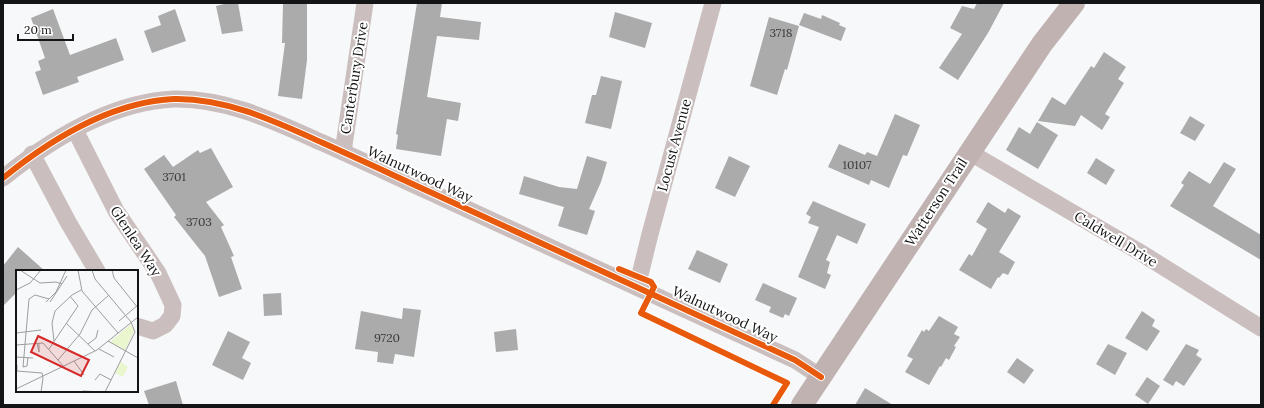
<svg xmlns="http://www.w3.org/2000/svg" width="1264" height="408" font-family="Lora,serif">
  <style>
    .building { fill: #ababab }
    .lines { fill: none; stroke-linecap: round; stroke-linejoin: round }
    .street { stroke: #cbbebe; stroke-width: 17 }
    .secondary { stroke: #c1b2b2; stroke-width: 22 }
    .cycleway-casing { stroke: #fff; stroke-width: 8 }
    .cycleway { stroke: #e8590c; stroke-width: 6 }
    .labels { text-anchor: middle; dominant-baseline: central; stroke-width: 4; stroke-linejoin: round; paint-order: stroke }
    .number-label { font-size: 12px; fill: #393a3a }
    .street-label { font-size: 14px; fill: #131415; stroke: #fff }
    .inset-road { fill: none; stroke: #9c9d9e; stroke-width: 1 }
    .view { fill: #d62828; fill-opacity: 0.15; stroke: #d62828; stroke-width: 2 }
    .inset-edge { fill: none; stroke: #131415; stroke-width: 2 }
  </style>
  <rect width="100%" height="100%" fill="#f7f8f9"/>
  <!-- building -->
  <g class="building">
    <polygon points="228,3 238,3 243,31 222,34 216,6"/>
    <polygon points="283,3 307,3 307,60 302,99 278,96 285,43 282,43"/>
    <polygon points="417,3 442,3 440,17 481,22 479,40 437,36 427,97 461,103 458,121 447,119 441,156 396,149 398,135 396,134"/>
    <polygon points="977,3 1004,3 988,33 958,80 939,68 962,34 950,28 962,6 974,9"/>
    <polygon points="53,9 70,55 116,38 124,60 77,77 79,82 43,95 35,72 41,70 38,61 45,58 31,18"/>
    <polygon points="175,9 186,41 152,53 144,31 161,25 158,16"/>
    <polygon points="615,12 652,23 645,48 609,37"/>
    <polygon points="804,13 821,19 822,15 840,23 839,25 846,28 841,41 799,25"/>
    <polygon points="769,17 799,26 787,70 785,69 777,95 750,86"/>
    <polygon points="1104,52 1126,67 1118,79 1124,83 1105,114 1110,117 1102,130 1081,115 1075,126 1038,121 1052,97 1065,105 1091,66 1094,68"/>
    <polygon points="601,76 622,81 611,129 585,123 592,95 596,95"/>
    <polygon points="895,114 920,125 907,156 903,155 889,188 871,180 869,185 828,167 839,144 865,155 867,152 877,156"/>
    <polygon points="1190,116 1205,125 1195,141 1180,133"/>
    <polygon points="1037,122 1058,135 1038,169 1006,150 1019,127 1030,134"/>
    <polygon points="211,148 233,187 206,202 224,225 221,227 234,256 231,257 242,289 219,297 205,256 174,217 176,215 144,169 164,155 173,167 198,150 200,153"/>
    <polygon points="587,156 607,162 601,182 589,209 595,211 587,235 558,226 564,207 519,194 524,176 559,187 577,189"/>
    <polygon points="729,156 750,166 735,197 715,188"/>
    <polygon points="1096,158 1115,170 1106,185 1087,173"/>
    <polygon points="1224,162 1236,169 1213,206 1261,235 1261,260 1170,206 1184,185 1181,183 1189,171 1210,184"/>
    <polygon points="813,201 866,224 857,244 837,235 826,260 830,262 827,273 831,275 825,289 798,277 819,227 808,223 811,217 806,214"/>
    <polygon points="988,202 1005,213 1008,208 1021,216 999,252 1015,262 1008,275 1003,273 999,278 998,277 991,289 959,270 969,254 972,256 987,229 976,222"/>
    <polygon points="18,247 45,271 17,271 17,292 3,306 3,266"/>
    <polygon points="697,250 728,264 720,283 688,269"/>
    <polygon points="763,283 797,298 789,316 785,314 783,318 769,312 771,307 755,300"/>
    <polygon points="281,293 282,315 264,316 263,294"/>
    <polygon points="403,308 421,310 414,357 395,354 393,364 377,362 378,352 355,349 361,311 402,319"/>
    <polygon points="1142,311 1155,320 1152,326 1160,331 1147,351 1125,338"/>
    <polygon points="939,316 958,327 954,334 960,337 954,346 956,347 949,360 946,358 941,367 940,366 929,385 905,372 913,359 907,356 922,330 924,332 926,329 929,331"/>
    <polygon points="516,329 518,350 496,352 494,332"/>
    <polygon points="228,331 250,342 242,358 251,363 243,380 212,365"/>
    <polygon points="1108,344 1127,353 1115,375 1096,364"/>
    <polygon points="1186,344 1199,350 1196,355 1202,359 1184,386 1176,381 1173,386 1163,380"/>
    <polygon points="1017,358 1034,370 1024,384 1007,372"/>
    <polygon points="1147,377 1160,386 1148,404 1135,395"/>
    <polygon points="176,381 183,405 149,405 144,391"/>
    <polygon points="865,388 893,405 855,405"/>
  </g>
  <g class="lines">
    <!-- street -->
    <g class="street">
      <polyline points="75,130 116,211 158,273 173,305 172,316 165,325 153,331 137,326"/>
      <polyline points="343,152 365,3"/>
      <polyline points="969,152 1138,251 1261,328"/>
      <polyline points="32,154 68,222 97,271"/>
      <path d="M3,178c48,-39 107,-76 171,-79 53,-1 102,23 149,44 36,16 72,33 107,49 122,56 243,112 365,168l26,17"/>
      <polyline points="637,287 650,234 713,3"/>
    </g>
    <!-- secondary -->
    <polyline class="secondary" points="802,405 1042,44 1074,3"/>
    <!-- cycleway casing -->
    <g class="cycleway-casing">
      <g id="cycleway">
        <path d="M3,178c48,-39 107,-76 171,-79 53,-1 102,23 149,44 36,16 72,33 107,49 122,56 243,112 365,168l26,17"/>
        <polyline points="619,269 651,282 654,287 641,313 787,383 773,405"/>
      </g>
    </g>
    <!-- cycleway -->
    <use href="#cycleway" class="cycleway"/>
  </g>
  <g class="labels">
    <!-- number labels -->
    <g class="number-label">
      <text x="781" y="32">3718</text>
      <text x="857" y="164">10107</text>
      <text x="174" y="176">3701</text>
      <text x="199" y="221">3703</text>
      <text x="387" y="337">9720</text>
    </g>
    <!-- street labels -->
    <g class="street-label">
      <text transform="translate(354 78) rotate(-81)">Canterbury Drive</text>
      <text transform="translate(674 145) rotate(-75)">Locust Avenue</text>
      <text transform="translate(420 174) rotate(25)">Walnutwood Way</text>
      <text transform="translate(936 202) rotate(-57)">Watterson Trail</text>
      <text transform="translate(1116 239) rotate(31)">Caldwell Drive</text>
      <text transform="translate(136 241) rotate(57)">Glenlea Way</text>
      <text transform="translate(725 314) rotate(25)">Walnutwood Way</text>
    </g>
  </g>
  <!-- overview -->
  <g transform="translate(16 270)">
    <rect width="122" height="122" fill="#f7f8f9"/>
    <path d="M115,54l3,7 -9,19 -15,-8zM105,92l7,5 -5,10 -8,-4z" fill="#eaf6ce"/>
    <path class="inset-road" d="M4,0l20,13 16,-1 6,2M62,0l4,21 36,42M76,0l3,9 36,43M96,0l2,8 24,30M0,20l14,-7 11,-13M30,32l10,-10 10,-22M34,32l17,-26M103,51l19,-16M50,53l29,28M0,63l25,-3M38,71l-2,-18 3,-12 17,-16 9,-5M92,71l30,17M21,73l2,9v-9M72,74l8,-6 2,-8M0,75l27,-2 21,24M33,79l29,-43 -8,-10M83,79l15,8M0,87l17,1M12,87l-1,9 -4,1 6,-68 6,-4 14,4M42,90l22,-26 12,-24 17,-15M58,91l10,14M1,95v6l25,2 1,5M79,110l5,-6 11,6M0,119l81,-39 41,-33M67,121l20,1M25,122l2,-14M89,122l30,-60 -4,-10"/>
    <path class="view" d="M22,66l51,24 -8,16 -50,-24z"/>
    <rect width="122" height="122" class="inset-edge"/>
  </g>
  <!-- border -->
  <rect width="1264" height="408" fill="none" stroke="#131415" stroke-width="8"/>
  <!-- scale -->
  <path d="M18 34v6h55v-6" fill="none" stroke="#131415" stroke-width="2"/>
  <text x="24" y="34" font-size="12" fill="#131415" stroke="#ffffff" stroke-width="3" paint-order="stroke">20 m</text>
</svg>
